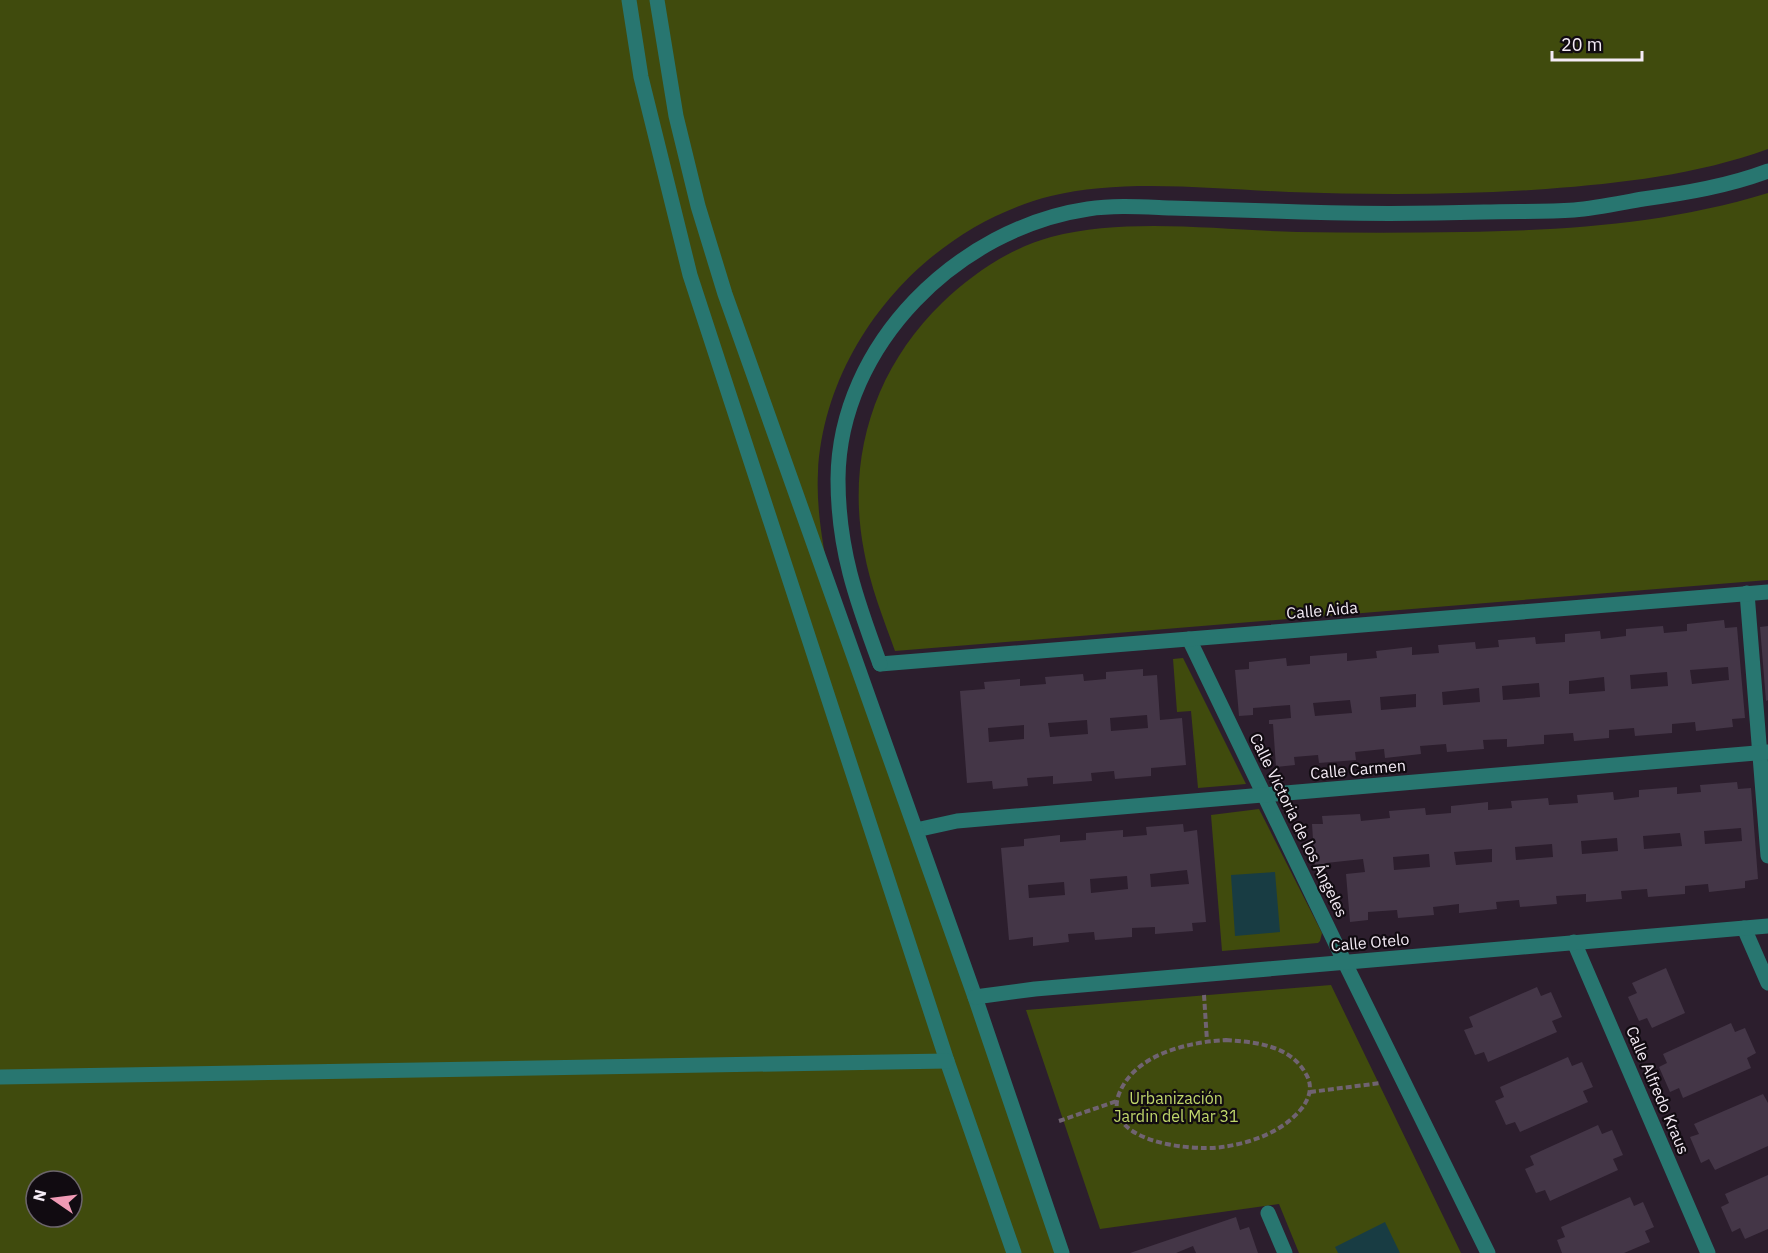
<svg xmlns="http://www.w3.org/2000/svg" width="1768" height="1253" font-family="'IBM Plex Sans',sans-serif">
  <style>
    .green { fill: #404b0d; fill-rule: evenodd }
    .water { fill: #183c43 }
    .building { fill: #443647; fill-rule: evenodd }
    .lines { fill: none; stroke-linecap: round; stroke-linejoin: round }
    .path { stroke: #706371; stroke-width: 4; stroke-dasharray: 6 3; stroke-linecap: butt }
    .service { stroke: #287670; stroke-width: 15 }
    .minor { stroke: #287670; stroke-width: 15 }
    .labels { text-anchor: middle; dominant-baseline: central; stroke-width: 4.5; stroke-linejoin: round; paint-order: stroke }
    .street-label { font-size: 16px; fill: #f4ebf5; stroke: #110b11 }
    .park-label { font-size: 16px; fill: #c0d76b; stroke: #110b11 }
  </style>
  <rect width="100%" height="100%" fill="#2c1e2d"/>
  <!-- green -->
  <g class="green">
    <path d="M0,0h1768v149c-72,26 -146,34 -222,40 -86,6 -171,6 -257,3 -73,-3 -167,-14 -238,4 -124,31 -226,147 -233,276 -2,36 5,74 12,109l229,672h-1059zM36,1181h36v36h-36z"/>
    <path d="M1768,193v387l-873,71c-12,-33 -25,-66 -31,-100 -18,-93 10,-182 78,-248 30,-29 68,-55 109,-66 77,-20 167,-7 246,-5 55,1 111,1 166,0 107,-2 203,-8 305,-39z"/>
    <polygon points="1183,658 1246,784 1198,788 1191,711 1177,712 1173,659"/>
    <polygon points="1259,809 1322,933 1320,941 1318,943 1222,951 1211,815"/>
    <polygon points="1331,985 1461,1253 1299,1253 1279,1204 1100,1229 1026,1010"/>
  </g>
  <!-- water -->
  <g class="water">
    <polygon points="1275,872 1280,932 1235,936 1231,875"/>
    <polygon points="1385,1222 1400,1253 1338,1253 1335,1247"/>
  </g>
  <!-- building -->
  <g class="building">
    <path d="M1724,620l1,8 12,-1 8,91 -13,1 1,8 -37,4 -1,-9 -23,2v9l-37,3 -1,-8 -25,2v8l-35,3 -1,-8 -29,2v9l-37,3v-8l-24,1 1,9 -37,3 -1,-8 -26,2 1,8 -36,4 -1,-9 -29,3 1,8 -37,3 -1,-8 -24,2 1,8 -19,2 -3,-43h-4v-4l22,-2 -1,-13 -37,3v7l-14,1 -4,-46 14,-1v-7l37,-4 1,8 23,-2v-8l37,-3v8l30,-3 -1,-7 36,-4v8l27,-2 -1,-8 37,-3 1,7 23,-2 -1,-7 37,-3 1,7 29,-2v-8l35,-3 1,8 25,-3v-7l37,-3 1,7 23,-2v-7zM1728,667l1,13 -37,4 -2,-14zM1667,672l1,14 -37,3 -1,-14zM1604,677l1,14 -36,3v-13zM1539,683l1,14 -37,3 -1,-14zM1479,688l1,14 -37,3 -1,-13zM1416,694v13l-35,3 -1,-13zM1350,700l2,13 -37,3 -2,-13z"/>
    <polygon points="1768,626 1768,700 1766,701 1760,627"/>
    <path d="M1143,669v7l14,-1 3,45 22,-2 4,47 -35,3v8l-36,3 -1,-8 -23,2 1,8 -39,3v-8l-26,2 1,8 -35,3 -1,-8 -25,2 -7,-92 25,-2 -1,-7 36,-3v7l26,-2 -1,-7 38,-3 1,7 22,-2v-7zM1147,715l1,13 -37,3 -1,-13zM1087,720l1,14 -38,3 -2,-14zM1024,725v14l-35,3 -1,-14z"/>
    <path d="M1737,782l1,7 13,-1 7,91 -13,2v7l-36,4 -1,-8 -23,2v8l-37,3 -1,-8 -26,2 1,8 -36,3v-8l-30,2 1,8 -37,3 -1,-7 -23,2 1,7 -38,4v-9l-26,3 1,8 -36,3 -1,-8 -29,2v8l-18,2 -4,-48 19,-2 -2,-13 -37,4v6l-11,1 -3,-46h11l-1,-8 38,-2 1,7 29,-3 -1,-7 36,-3 1,7 25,-2v-7l37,-4v8l24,-2 -1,-7 37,-3 1,7 29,-2 -1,-8 36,-3 1,8 25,-3v-7l38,-3v7l24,-2 -1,-7zM1741,828l1,13 -37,3 -1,-13zM1680,833l2,13 -38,3 -1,-13zM1617,838l1,13 -36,3 -1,-13zM1552,844l1,13 -37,3 -1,-13zM1492,849v13l-36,3 -2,-13zM1429,854l1,13 -36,3 -1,-13z"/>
    <path d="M1183,824l1,8 13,-2 9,92 -14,1 1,8 -38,3v-7l-23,1v9l-37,3 -1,-8 -26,2 1,8 -36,4v-9l-24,3 -8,-92 23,-2v-7l36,-4v7l26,-2v-7l37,-3v7l24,-2 -1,-8zM1187,870l2,14 -38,3 -1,-13zM1127,876l1,13 -37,4 -1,-14zM1064,882l1,13 -36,3 -1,-13z"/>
    <polygon points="1666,968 1685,1013 1652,1028 1647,1018 1639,1021 1628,997 1637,993 1632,983"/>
    <polygon points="1537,987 1541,996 1551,992 1562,1017 1552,1021 1557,1032 1488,1062 1484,1052 1475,1055 1464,1030 1473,1027 1469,1017"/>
    <polygon points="1731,1023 1735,1032 1745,1028 1756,1053 1747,1058 1751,1068 1683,1098 1679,1088 1670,1092 1659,1067 1667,1063 1663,1054"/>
    <polygon points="1568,1057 1572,1066 1582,1062 1593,1087 1583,1091 1588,1102 1520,1132 1515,1122 1506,1125 1495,1101 1504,1097 1500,1087"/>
    <polygon points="1763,1094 1768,1103 1768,1146 1715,1170 1709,1159 1701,1163 1690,1137 1699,1134 1694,1124"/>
    <polygon points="1598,1125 1602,1134 1612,1130 1623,1155 1613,1159 1618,1170 1550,1201 1545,1190 1536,1193 1525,1169 1534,1165 1530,1156"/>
    <polygon points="1768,1175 1768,1229 1745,1239 1740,1228 1732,1232 1721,1207 1729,1203 1725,1194"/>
    <polygon points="1630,1197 1634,1206 1643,1202 1654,1227 1645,1231 1650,1242 1624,1253 1562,1253 1557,1240 1565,1237 1561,1227"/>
    <polygon points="1236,1217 1240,1230 1249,1227 1258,1253 1196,1253 1193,1246 1176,1253 1130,1253"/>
  </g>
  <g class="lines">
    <!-- path -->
    <g class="path">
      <polyline points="1204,995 1207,1041"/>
      <path d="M1226,1040c29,2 64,5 80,34 7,12 4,23 -4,34 -19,24 -51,35 -80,39 -34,5 -133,-7 -98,-63 20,-32 67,-42 102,-44z"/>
      <polyline points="1310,1092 1381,1083"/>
      <polyline points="1059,1121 1117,1101"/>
    </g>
    <!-- service -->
    <g class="service">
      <polyline points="1747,593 1768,856"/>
      <polyline points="1189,639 1345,963"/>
      <polyline points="880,664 1768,592"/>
      <polyline points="916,830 957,821 1768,752"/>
      <polyline points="1744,928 1768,983"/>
      <polyline points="1574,942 1708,1253"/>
      <polyline points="1268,1213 1285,1253"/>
    </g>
    <!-- minor -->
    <g class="minor">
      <polyline points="629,0 641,77 690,275 947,1061 1014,1253"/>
      <polyline points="657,0 676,116 698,206 725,294 975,997 1062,1253"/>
      <path d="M880,664c-24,-65 -42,-115 -42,-185 1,-135 121,-251 250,-270 27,-4 55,-2 83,-1 34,1 68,2 102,3 71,3 141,3 211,1 30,-1 60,0 90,-2 23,-2 46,-7 69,-11 43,-6 85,-13 125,-28"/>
      <polyline points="1345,963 1488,1253"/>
      <polyline points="975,997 1035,989 1768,926"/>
      <polyline points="0,1077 947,1061"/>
    </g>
  </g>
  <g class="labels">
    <!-- street labels -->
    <g class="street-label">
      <text transform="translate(1322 610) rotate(-5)">Calle Aida</text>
      <text transform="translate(1358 769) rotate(-5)">Calle Carmen</text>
      <text transform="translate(1299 825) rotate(64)">Calle Victoria de los Ángeles</text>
      <text transform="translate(1370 942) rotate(-5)">Calle Otelo</text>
      <text transform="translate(1658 1090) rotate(67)">Calle Alfredo Kraus</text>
    </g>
    <!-- park labels -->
    <g class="park-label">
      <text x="1176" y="1098">Urbanización<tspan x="1176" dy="18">Jardin del Mar 31</tspan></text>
    </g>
  </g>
  <!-- north arrow -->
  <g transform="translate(54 1199) rotate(284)"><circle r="28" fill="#110b11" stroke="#6c656c" stroke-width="1.5"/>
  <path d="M0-4.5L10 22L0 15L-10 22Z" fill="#f09ab5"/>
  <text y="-9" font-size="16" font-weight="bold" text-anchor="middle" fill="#f4ebf5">N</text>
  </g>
  <!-- scale -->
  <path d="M1552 51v9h90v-9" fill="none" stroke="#f4ebf5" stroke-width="3"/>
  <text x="1561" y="51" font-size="18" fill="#f4ebf5" stroke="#110b11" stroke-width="4.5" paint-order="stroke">20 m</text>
</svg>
